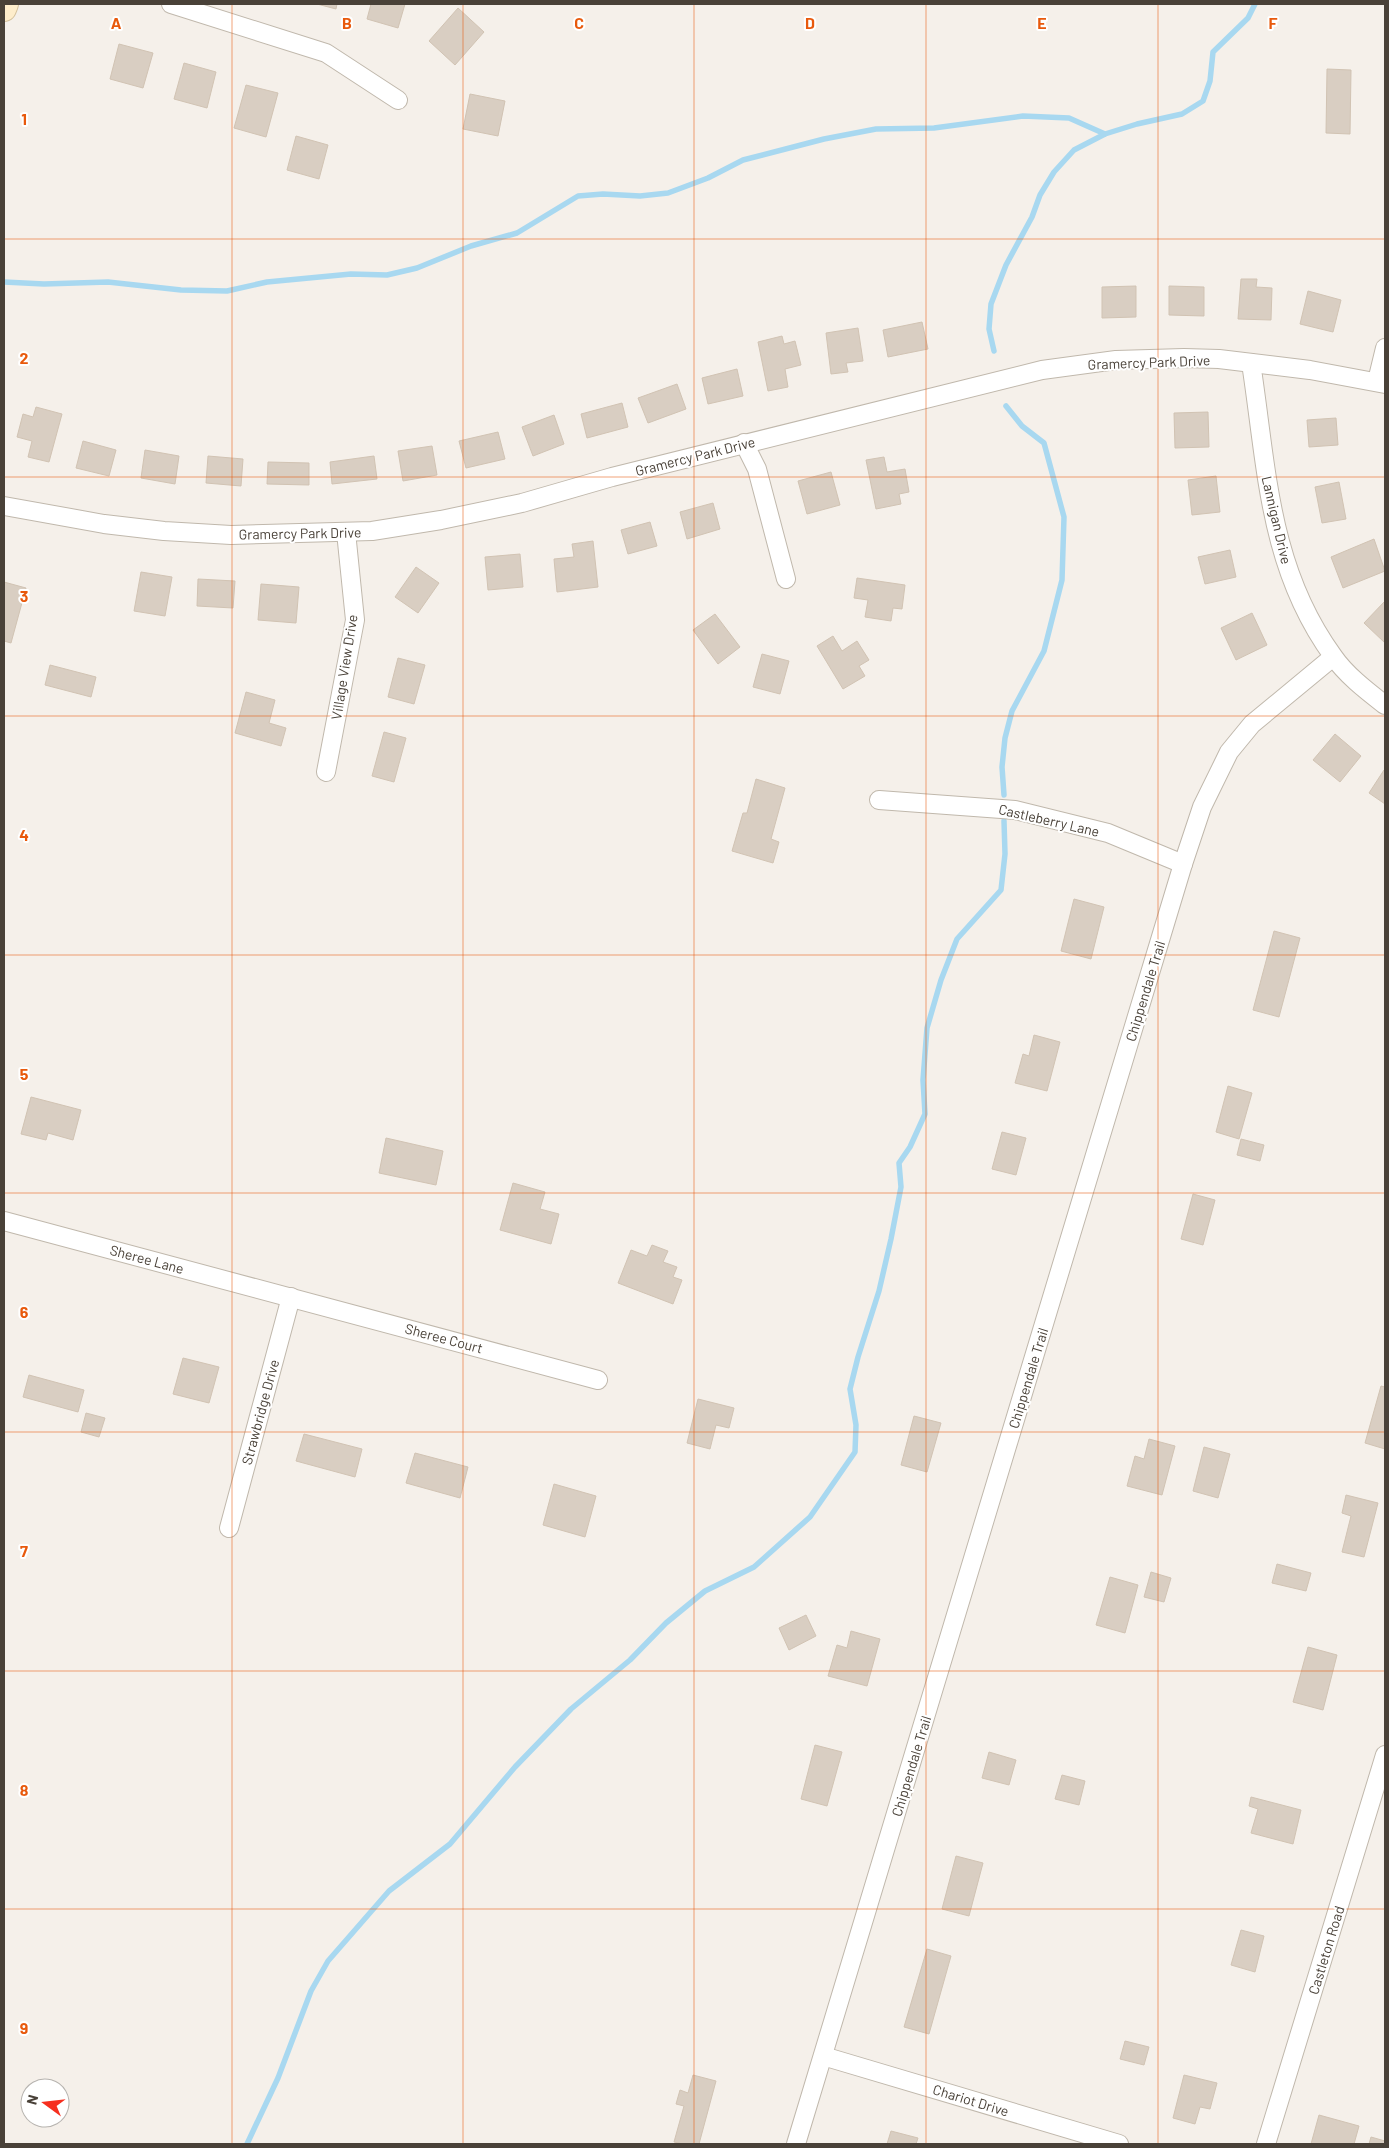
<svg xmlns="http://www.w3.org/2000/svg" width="1389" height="2148" font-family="Barlow,sans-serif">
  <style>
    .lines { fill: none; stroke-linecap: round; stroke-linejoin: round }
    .stream { stroke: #a8d8f0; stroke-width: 5.5 }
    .building { fill: #d9cec2; stroke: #d1c3b3 }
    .street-casing { stroke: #c0b8ac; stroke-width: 20 }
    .secondary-casing { stroke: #d4c09a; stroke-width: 26 }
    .street { stroke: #fff; stroke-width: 18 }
    .secondary { stroke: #feedcb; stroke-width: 24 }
    .grid { fill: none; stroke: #e8590c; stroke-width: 1; stroke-opacity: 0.55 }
    .labels { text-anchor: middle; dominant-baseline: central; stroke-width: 4; stroke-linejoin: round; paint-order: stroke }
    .street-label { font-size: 14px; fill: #494138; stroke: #fff }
    .grid-label { font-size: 16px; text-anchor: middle; font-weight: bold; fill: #e8590c; stroke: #fff; stroke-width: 4; stroke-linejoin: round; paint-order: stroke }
  </style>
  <rect width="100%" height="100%" fill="#f5f0ea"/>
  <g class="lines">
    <!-- stream -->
    <g class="stream">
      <polyline points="4,282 44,284 108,282 181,290 227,291 267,282 351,274 387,275 417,268 471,246 517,233 578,196 603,194 640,196 668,193 708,178 743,160 824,139 876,129 934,128 1023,116 1069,118 1105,134"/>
      <polyline points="994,351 989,329 991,304 1006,265 1032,217 1040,195 1054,172 1074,150 1105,134 1137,124 1182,114 1203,101 1210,81 1213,52 1248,18 1255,4"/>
      <polyline points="1004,795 1002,767 1005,738 1012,711 1044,651 1062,580 1064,517 1044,443 1022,426 1006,406"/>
      <polyline points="247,2144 278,2078 311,1991 328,1961 389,1891 450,1844 515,1767 571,1709 630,1660 666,1623 705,1591 754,1567 810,1517 855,1452 856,1425 850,1389 858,1357 879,1291 891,1239 901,1187 899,1163 910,1147 925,1114 923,1080 927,1028 941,980 957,939 1001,890 1005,854 1004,821"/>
    </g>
  </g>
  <!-- building -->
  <g class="building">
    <polygon points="317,4 337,4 336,9"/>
    <polygon points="371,4 405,4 398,28 367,19"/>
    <polygon points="458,8 484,32 455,65 429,41"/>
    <polygon points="119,44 153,53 143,88 110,79"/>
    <polygon points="184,63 216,72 207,108 174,99"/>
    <polygon points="1327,69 1351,70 1350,134 1326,133"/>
    <polygon points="246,85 278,93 266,137 234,128"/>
    <polygon points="470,94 505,101 498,136 463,129"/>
    <polygon points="296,136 328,145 319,179 287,170"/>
    <polygon points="1241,279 1257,279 1256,287 1272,288 1271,320 1238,319"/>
    <polygon points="1136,286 1136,317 1102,318 1102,287"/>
    <polygon points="1169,286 1204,287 1204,316 1169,315"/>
    <polygon points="1308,291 1341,300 1333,332 1300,324"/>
    <polygon points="922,322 928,349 888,357 883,330"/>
    <polygon points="858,328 863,361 846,363 848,372 831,374 826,333"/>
    <polygon points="782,336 784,344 795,341 801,365 785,369 788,387 768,391 758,342"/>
    <polygon points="737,369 743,396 708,404 702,378"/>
    <polygon points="677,384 686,409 648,423 638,398"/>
    <polygon points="622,403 628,427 587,438 581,414"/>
    <polygon points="36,407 62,414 49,462 28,457 32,441 17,437 23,414 33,417"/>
    <polygon points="1208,412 1209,447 1175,448 1174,413"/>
    <polygon points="554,415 564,444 533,456 522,427"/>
    <polygon points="1336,418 1338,445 1309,447 1307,420"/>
    <polygon points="498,432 505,459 466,468 459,441"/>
    <polygon points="83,441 116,450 109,476 76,468"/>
    <polygon points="432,446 437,475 403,481 398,451"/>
    <polygon points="145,450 179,456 175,484 141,478"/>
    <polygon points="208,456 243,459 241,486 206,483"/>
    <polygon points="374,456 377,479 332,484 330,462"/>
    <polygon points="884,457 887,472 905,469 909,492 899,494 901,504 876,509 866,460"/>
    <polygon points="268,462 309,463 309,485 267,484"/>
    <polygon points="831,472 840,505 807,514 798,481"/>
    <polygon points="1216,476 1220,512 1192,515 1188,480"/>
    <polygon points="1339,482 1346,519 1322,523 1315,487"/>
    <polygon points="713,503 720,529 687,539 680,512"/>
    <polygon points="650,522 657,546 628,554 621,530"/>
    <polygon points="1374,539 1385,571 1343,588 1331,557"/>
    <polygon points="593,541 598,587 557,592 554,559 574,557 572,544"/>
    <polygon points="1230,550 1236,577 1205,584 1198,557"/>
    <polygon points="520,554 523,587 488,590 485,557"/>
    <polygon points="416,567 439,583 418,613 395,597"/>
    <polygon points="141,572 172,577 165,616 134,611"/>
    <polygon points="857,578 905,585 902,609 893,608 891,621 865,617 868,600 854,598"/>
    <polygon points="198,579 235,581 233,608 197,606"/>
    <polygon points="4,582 26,588 11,643 4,641"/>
    <polygon points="261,584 299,587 296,623 258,620"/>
    <polygon points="1385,601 1385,643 1364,623"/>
    <polygon points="1252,613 1267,645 1236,660 1221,628"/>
    <polygon points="715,614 740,647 718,664 693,630"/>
    <polygon points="833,636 842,651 857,641 869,660 859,666 865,676 843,689 817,646"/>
    <polygon points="762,654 789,661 780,694 753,687"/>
    <polygon points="398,658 425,665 414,704 388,697"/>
    <polygon points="50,665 96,677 91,697 45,685"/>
    <polygon points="246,692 275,700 269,723 286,728 281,746 235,733"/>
    <polygon points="384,732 406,738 394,782 372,776"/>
    <polygon points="1335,734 1361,756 1340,782 1313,760"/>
    <polygon points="1384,770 1385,771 1385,804 1369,793"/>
    <polygon points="756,779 785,788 771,839 779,842 773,863 732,851 743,813 747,813"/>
    <polygon points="1074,899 1104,907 1091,959 1061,951"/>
    <polygon points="1274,931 1300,938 1279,1017 1253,1010"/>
    <polygon points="1034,1035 1060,1042 1047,1091 1015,1083 1023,1054 1029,1056"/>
    <polygon points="1228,1086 1252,1093 1239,1139 1216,1132"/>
    <polygon points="31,1097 81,1110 73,1140 48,1133 46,1140 21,1134"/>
    <polygon points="1002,1132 1026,1138 1016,1175 992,1169"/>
    <polygon points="386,1138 443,1151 436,1185 379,1173"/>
    <polygon points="1241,1139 1264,1145 1260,1161 1237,1155"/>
    <polygon points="513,1183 545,1192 540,1209 559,1214 551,1244 500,1230"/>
    <polygon points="1193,1194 1215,1200 1203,1245 1181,1239"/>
    <polygon points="652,1245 668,1251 663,1262 677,1267 673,1277 682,1280 673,1304 618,1283 631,1250 647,1256"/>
    <polygon points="183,1358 219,1367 209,1403 173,1394"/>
    <polygon points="29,1375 84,1390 78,1412 23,1397"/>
    <polygon points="1381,1386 1385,1387 1385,1449 1365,1443"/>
    <polygon points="698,1399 734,1408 729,1428 716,1425 710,1449 687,1443"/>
    <polygon points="86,1413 105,1418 99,1437 81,1432"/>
    <polygon points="914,1416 941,1423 927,1472 901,1465"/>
    <polygon points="304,1434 362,1449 355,1477 296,1461"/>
    <polygon points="1149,1439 1175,1446 1162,1495 1127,1486 1135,1456 1144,1459"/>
    <polygon points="1204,1447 1230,1454 1218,1498 1193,1491"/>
    <polygon points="415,1453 468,1467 460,1498 406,1483"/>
    <polygon points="554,1484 596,1496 585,1537 543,1525"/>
    <polygon points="1346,1495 1378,1503 1364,1557 1342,1552 1351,1516 1342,1513"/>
    <polygon points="1277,1564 1311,1573 1306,1591 1272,1583"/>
    <polygon points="1151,1572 1171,1578 1164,1602 1144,1597"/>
    <polygon points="1110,1577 1138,1585 1125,1633 1096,1625"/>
    <polygon points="806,1615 816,1636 789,1650 779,1628"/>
    <polygon points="851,1631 880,1639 867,1686 828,1676 837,1645 847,1648"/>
    <polygon points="1308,1647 1337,1655 1323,1710 1293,1702"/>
    <polygon points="815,1745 842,1752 827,1806 801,1799"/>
    <polygon points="989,1752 1016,1760 1009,1785 982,1778"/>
    <polygon points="1062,1775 1085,1781 1079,1805 1055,1799"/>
    <polygon points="1251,1797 1301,1810 1293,1844 1251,1833 1258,1809 1249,1806"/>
    <polygon points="956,1856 983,1863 969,1916 942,1909"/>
    <polygon points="1241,1930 1264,1936 1255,1972 1231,1965"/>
    <polygon points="927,1949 951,1956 929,2034 904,2027"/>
    <polygon points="1125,2041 1149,2047 1144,2065 1120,2059"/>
    <polygon points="693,2075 716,2081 699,2144 683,2144 674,2142 684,2106 676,2104 680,2090 688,2093"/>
    <polygon points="1184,2075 1217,2083 1210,2109 1200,2107 1195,2124 1173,2118"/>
    <polygon points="1319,2115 1359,2126 1354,2144 1311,2144"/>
    <polygon points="891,2131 918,2138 916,2144 887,2144"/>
    <polygon points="1371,2137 1385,2141 1385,2144 1369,2144"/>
  </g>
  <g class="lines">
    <!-- street casing -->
    <g class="street-casing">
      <g id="street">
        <polyline points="171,4 326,53 398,100"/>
        <path d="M1251,363c16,103 17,204 82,293 13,19 34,35 52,49"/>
        <polyline points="1377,381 1385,348"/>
        <polyline points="744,443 757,469 786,579"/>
        <polyline points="4,506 104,524 164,531 231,535 372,531 441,520 522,503 612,477 1042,370 1116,360 1184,358 1219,359 1310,370 1385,384"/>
        <polyline points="326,772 355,620 346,532"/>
        <polyline points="879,800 1015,810 1108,833 1183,864"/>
        <polyline points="4,1221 598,1380"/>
        <polyline points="229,1528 291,1297"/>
        <polyline points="823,2056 1119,2144"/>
        <polyline points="796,2144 1183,864 1202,807 1229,752 1252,724 1333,657"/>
        <polyline points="1266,2144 1385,1755"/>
      </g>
    </g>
    <!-- secondary casing -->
    <g class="secondary-casing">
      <polyline id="secondary" points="4,9 6,4"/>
    </g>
    <!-- street -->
    <use href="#street" class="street"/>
    <!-- secondary -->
    <use href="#secondary" class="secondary"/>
  </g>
  <!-- grid -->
  <path class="grid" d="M232,4v2140M463,4v2140M694,4v2140M926,4v2140M1158,4v2140M4,239h1381M4,477h1381M4,716h1381M4,955h1381M4,1193h1381M4,1432h1381M4,1671h1381M4,1909h1381"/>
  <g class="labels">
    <!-- street labels -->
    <g class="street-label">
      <text transform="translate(1149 362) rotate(-2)">Gramercy Park Drive</text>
      <text transform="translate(695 456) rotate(-14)">Gramercy Park Drive</text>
      <text transform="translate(1277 520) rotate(77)">Lannigan Drive</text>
      <text transform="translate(300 533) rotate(-1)">Gramercy Park Drive</text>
      <text transform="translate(344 667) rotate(-81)">Village View Drive</text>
      <text transform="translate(1049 820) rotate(13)">Castleberry Lane</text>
      <text transform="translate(1145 991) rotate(-73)">Chippendale Trail</text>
      <text transform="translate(147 1259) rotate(15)">Sheree Lane</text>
      <text transform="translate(444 1338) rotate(15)">Sheree Court</text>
      <text transform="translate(1028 1378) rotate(-73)">Chippendale Trail</text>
      <text transform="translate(260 1412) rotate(-75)">Strawbridge Drive</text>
      <text transform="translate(911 1766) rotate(-73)">Chippendale Trail</text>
      <text transform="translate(1326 1950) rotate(-73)">Castleton Road</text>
      <text transform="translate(971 2100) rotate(17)">Chariot Drive</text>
    </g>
  </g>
  <g class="grid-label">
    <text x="116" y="29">A</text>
    <text x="347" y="29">B</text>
    <text x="579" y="29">C</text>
    <text x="810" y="29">D</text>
    <text x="1042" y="29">E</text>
    <text x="1273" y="29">F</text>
    <text x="24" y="125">1</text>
    <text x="24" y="364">2</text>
    <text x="24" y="602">3</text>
    <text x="24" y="841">4</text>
    <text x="24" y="1080">5</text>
    <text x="24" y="1318">6</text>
    <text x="24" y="1557">7</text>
    <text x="24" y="1796">8</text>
    <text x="24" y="2034">9</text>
  </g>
  <!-- border -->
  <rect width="1389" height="2148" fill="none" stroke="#494138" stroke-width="10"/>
  <!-- north arrow -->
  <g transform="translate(45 2103) rotate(285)"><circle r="24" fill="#ffffff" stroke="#b6b3af"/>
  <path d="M0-4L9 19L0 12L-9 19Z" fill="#f62f1f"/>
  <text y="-8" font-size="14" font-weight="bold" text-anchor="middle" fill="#494138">N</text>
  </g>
</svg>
